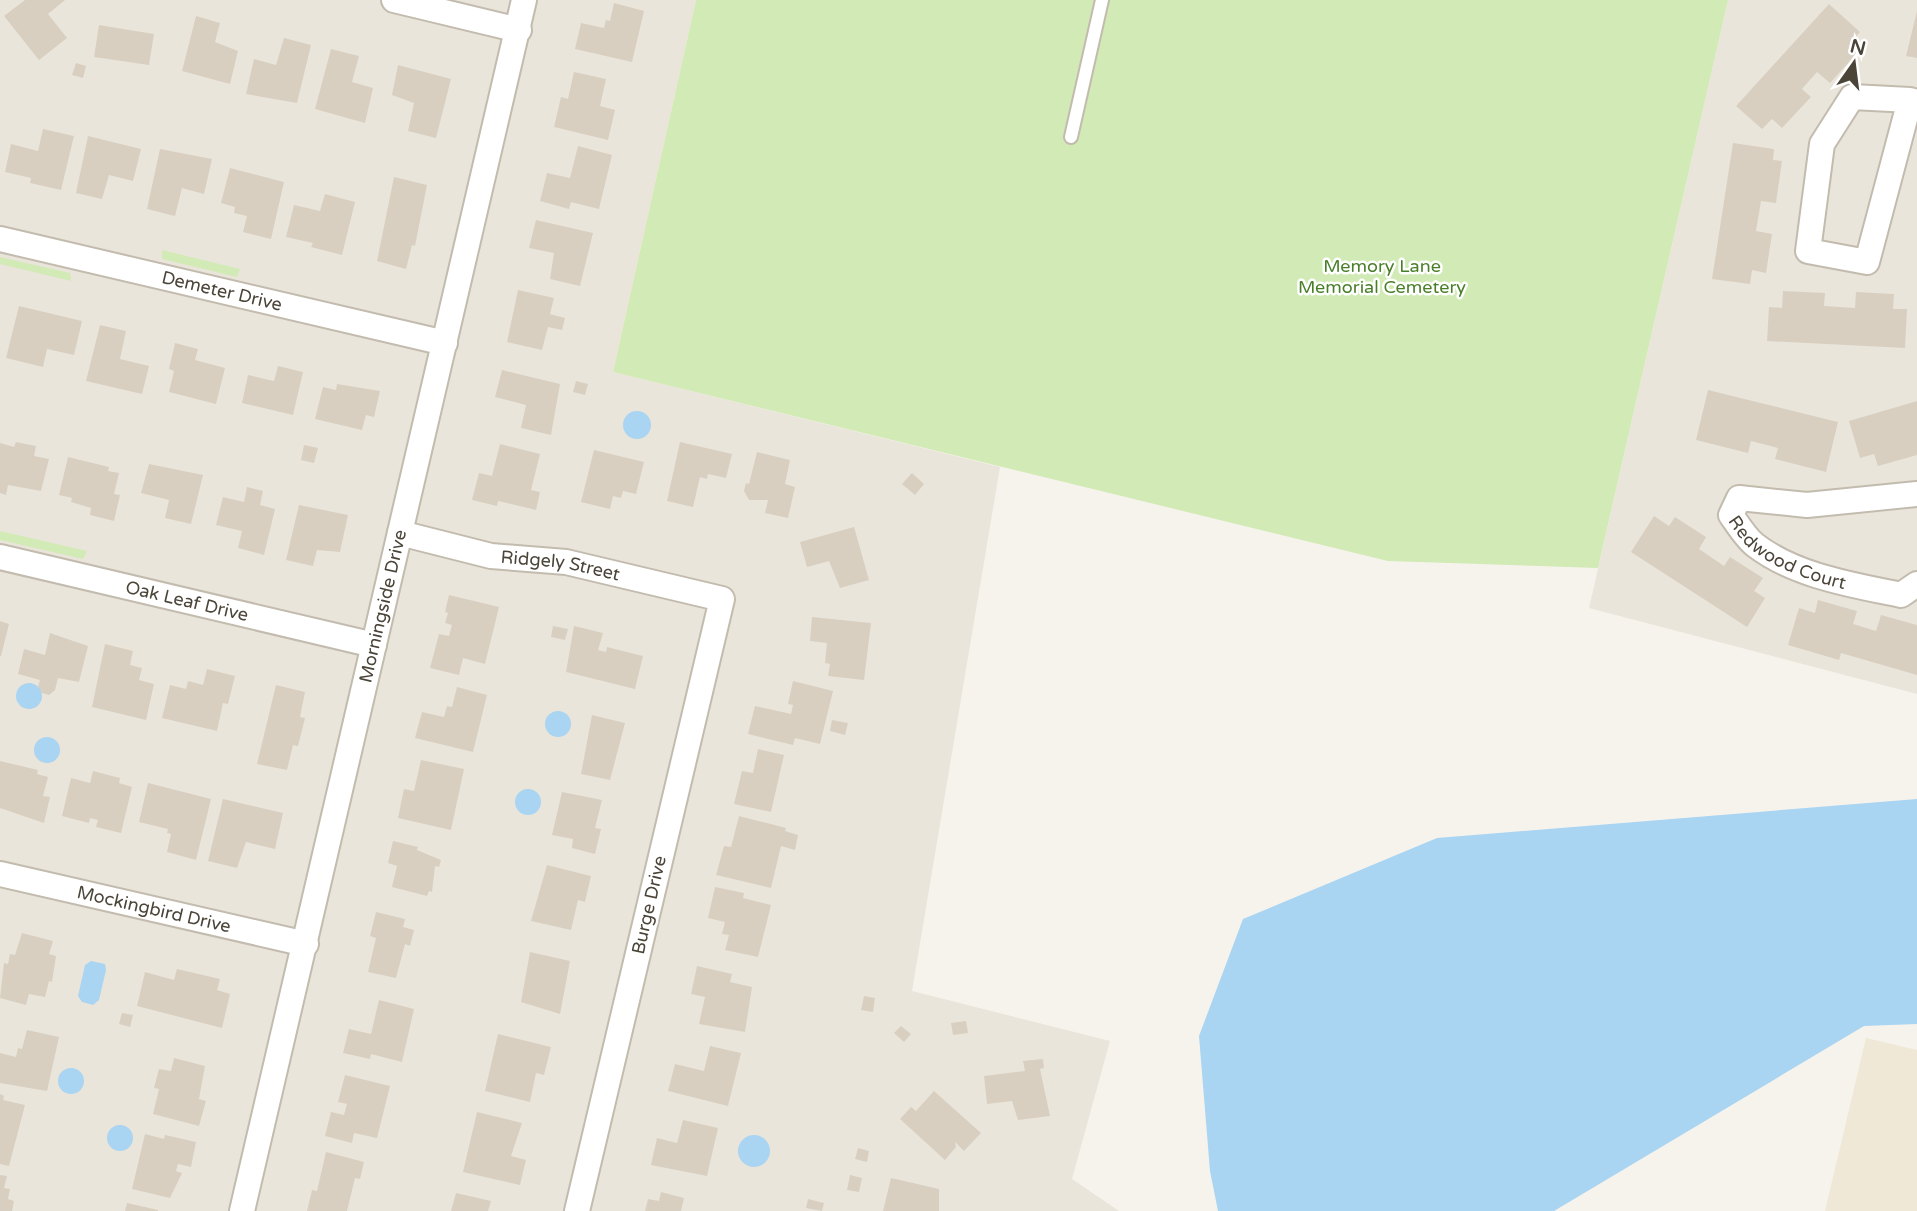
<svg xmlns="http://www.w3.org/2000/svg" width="1917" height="1211" font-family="'Varela Round',sans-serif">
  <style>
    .residential { fill: #eae5da }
    .education { fill: #efe8d6 }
    .green { fill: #d2eab5 }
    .water { fill: #a9d4f2 }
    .building { fill: #d8cfc1 }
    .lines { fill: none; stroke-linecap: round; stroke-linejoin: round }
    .service-casing { stroke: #c2bbae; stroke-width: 16 }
    .minor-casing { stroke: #c2bbae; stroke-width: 28 }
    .service { stroke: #fff; stroke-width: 12 }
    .minor { stroke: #fff; stroke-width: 24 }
    .labels { text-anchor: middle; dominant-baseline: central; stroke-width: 5; stroke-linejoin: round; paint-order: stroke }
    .park-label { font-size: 18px; fill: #4a7f2a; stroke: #fff }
    .street-label { font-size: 18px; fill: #4b4439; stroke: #fff }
  </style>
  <rect width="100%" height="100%" fill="#f6f3ec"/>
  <!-- residential -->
  <g class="residential">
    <polygon points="0,0 696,0 613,372 1000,467 912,991 1110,1041 1072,1179 1119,1211 0,1211"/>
    <polygon points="1728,0 1917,0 1917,694 1589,608"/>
  </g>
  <!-- education -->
  <polygon class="education" points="1866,1038 1917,1050 1917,1211 1825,1211"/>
  <!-- green -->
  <g class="green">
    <polygon points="696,0 1728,0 1598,568 1388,561 613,372"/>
    <polygon points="162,250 240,269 237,277 162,259"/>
    <polygon points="0,257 70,273 71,281 0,264"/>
    <polygon points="0,531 87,551 83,559 0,540"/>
  </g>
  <!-- water -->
  <g class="water">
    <circle cx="637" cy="425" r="14"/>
    <circle cx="29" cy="696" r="13"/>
    <circle cx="558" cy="724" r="13"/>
    <circle cx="47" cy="750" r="13"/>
    <circle cx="528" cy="802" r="13"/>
    <polygon points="1917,799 1917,1024 1864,1026 1554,1211 1218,1211 1210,1171 1199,1036 1243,919 1437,838"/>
    <polygon points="91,961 105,964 106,970 99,1000 93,1005 82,1002 78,996 85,965"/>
    <circle cx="71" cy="1081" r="13"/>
    <circle cx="120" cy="1138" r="13"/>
    <circle cx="754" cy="1151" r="16"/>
  </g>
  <!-- building -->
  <g class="building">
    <polygon points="25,0 65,0 48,14 67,38 39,60 4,16"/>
    <polygon points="614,3 644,11 632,62 575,49 581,23 604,28 606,20 610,21"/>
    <polygon points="1829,4 1860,32 1850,43 1859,51 1830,83 1817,72 1802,89 1811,97 1782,128 1772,119 1762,129 1736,106"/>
    <polygon points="1917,11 1917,58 1906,56"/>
    <polygon points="196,16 220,23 215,42 238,51 230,84 182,71"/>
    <polygon points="99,25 154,34 149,65 94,57"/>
    <polygon points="284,38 311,45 297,103 246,94 254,59 276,65"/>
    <polygon points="331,49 359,56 352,82 373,88 365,123 315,109"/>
    <polygon points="76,63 86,66 83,78 72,75"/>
    <polygon points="398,65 451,79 436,138 408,131 414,103 392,95"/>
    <polygon points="574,72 606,79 600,106 615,110 608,140 554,127 561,97 568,99"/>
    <polygon points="43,129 74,136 61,190 30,183 31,178 5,172 11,144 38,151"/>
    <polygon points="88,136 141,149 133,181 109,175 102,199 76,193"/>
    <polygon points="1733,143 1774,149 1773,160 1782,161 1776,203 1761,201 1756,231 1772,234 1766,273 1752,270 1750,284 1712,279"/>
    <polygon points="578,146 612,155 599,209 571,202 569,209 540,201 547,173 570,178"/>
    <polygon points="160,149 212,159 204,194 182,188 175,216 147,209"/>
    <polygon points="230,168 284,182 271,239 243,232 247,216 234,213 235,207 221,203"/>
    <polygon points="394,177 427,185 415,246 412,245 406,269 377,261"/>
    <polygon points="325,194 355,202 342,255 311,247 313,243 286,237 294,205 320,211"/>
    <polygon points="536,220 593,233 580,286 550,279 554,253 529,248"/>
    <polygon points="518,290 554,298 550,314 565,318 562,330 548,327 542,350 507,342"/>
    <polygon points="1783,291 1825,293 1824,306 1855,308 1856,292 1894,294 1893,309 1907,309 1905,348 1767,341 1769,307 1782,308"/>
    <polygon points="19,306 82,321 74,355 47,349 43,367 6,358"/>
    <polygon points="100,325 126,331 120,359 149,366 142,394 86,381"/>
    <polygon points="175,343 198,349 195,360 225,368 216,404 169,392 174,371 169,369"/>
    <polygon points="278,366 303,372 293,415 242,403 248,375 274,381"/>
    <polygon points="502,370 560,384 551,435 521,428 526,405 495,397"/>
    <polygon points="576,381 588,384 585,395 573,392"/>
    <polygon points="337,384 380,391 374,417 366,415 362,430 315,419 323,387 336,390"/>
    <polygon points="1708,390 1838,422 1826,472 1775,459 1778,448 1751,441 1748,453 1696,440"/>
    <polygon points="1917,401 1917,455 1878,466 1874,454 1860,458 1849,421"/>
    <polygon points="16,442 36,446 34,456 49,459 41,491 8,485 6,495 0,493 0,443 14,447"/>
    <polygon points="680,442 732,454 726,478 708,474 707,479 700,477 693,507 667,501"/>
    <polygon points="500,444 540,454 531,490 540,492 536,510 498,501 497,506 472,500 479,473 492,476"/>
    <polygon points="304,445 318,448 314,463 301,460"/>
    <polygon points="594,450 644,462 636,494 623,491 621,498 613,496 610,509 581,502"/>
    <polygon points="757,452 790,460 785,484 795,487 788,518 765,513 768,500 749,500 744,491 746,483 749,484"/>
    <polygon points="68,457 109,467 108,471 119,473 114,494 120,495 114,521 90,515 91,508 71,502 72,498 59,495"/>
    <polygon points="149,464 203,475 191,524 165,518 169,500 141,493"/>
    <polygon points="912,473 924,484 915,495 902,484"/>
    <polygon points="247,487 263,491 260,505 275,509 264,555 238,548 242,531 216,525 223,497 244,502"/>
    <polygon points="299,505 348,515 340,552 317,550 313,566 286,560"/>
    <polygon points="1654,516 1669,526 1675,517 1706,537 1699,549 1724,566 1730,557 1763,578 1754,591 1765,598 1747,627 1631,552"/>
    <polygon points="854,527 869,580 840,588 829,561 807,567 800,542"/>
    <polygon points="449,595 499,607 485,664 463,658 459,675 430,668 439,634 449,636 452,625 445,623 448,613 445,612"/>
    <polygon points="1818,600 1857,611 1853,624 1876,631 1881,615 1917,625 1917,675 1841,653 1839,660 1788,645 1799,608 1815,613"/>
    <polygon points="812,617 871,623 864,680 828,676 830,664 825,663 827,643 810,641"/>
    <polygon points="0,621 9,624 1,656 0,656"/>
    <polygon points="553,626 568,629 565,640 551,637"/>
    <polygon points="574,626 603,633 598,650 606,652 607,647 643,656 635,689 566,672"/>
    <polygon points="50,633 88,646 79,682 58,678 55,690 49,695 42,693 38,686 40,680 18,674 24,649 45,655"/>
    <polygon points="105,644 133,651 130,665 142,668 139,680 154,684 146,720 92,707"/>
    <polygon points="207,669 235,676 228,704 223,703 217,731 162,718 170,685 186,689 188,681 203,685"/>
    <polygon points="793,681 833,691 820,744 795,738 793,745 748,734 755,706 791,714 793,705 788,704"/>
    <polygon points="276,685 305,692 300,717 305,718 298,746 293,745 287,770 257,764"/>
    <polygon points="457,687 487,695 473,752 415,738 422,712 444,717 447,706 452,707"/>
    <polygon points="592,715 625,723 610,780 581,774"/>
    <polygon points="832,720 848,723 845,735 830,731"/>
    <polygon points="758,749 784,755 771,812 734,804 742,771 753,773"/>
    <polygon points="421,760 464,769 451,830 398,818 404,789 414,791"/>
    <polygon points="0,761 38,770 37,774 48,777 43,796 50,797 44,823 0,808"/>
    <polygon points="93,771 120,778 119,783 132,787 121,833 96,827 98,820 90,818 89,823 62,816 71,778 90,783"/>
    <polygon points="148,783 211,799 196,860 167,852 171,834 167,833 168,829 139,822"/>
    <polygon points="562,792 602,800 595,828 601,829 595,854 572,848 573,839 552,835"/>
    <polygon points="223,799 283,813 275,849 246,842 237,868 208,861"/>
    <polygon points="739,816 786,828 785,831 798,835 795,850 781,846 771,888 716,875 724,846 731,847"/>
    <polygon points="393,841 418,847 417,850 441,860 439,867 435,866 432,892 429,891 427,896 392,887 397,866 388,863"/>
    <polygon points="547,865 591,876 585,902 578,900 571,930 531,921"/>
    <polygon points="715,887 744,893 743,898 771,905 758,957 725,950 729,935 722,934 725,922 708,918"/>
    <polygon points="376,912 405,919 403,927 414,930 410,946 405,944 396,978 368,972 376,938 370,936"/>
    <polygon points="22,933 53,941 49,954 56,956 52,982 49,981 45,997 29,994 26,1005 0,998 4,963 8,964 10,954 15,955"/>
    <polygon points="530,952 570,961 560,1014 521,1002"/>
    <polygon points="697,966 732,974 730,982 752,987 745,1032 699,1024 705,997 691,994"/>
    <polygon points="177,969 220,979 217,990 230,994 222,1028 137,1006 145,972 174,980"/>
    <polygon points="864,996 875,998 873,1012 861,1010"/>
    <polygon points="379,1000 414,1009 402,1062 371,1054 370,1059 343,1053 349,1029 371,1034"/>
    <polygon points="122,1013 133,1015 130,1027 119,1024"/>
    <polygon points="966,1021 968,1033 953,1035 951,1023"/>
    <polygon points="901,1026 911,1034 904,1042 894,1033"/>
    <polygon points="27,1030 59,1037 47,1091 0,1083 0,1053 16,1057 18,1048 22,1049"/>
    <polygon points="498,1034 551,1047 544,1075 536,1073 530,1102 485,1091"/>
    <polygon points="710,1046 741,1053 728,1106 668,1091 675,1064 704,1071"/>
    <polygon points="174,1058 205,1066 199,1099 206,1101 199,1126 153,1114 159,1089 154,1088 159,1069 171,1071"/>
    <polygon points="1043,1059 1044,1068 1040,1069 1050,1116 1018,1120 1012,1101 987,1104 984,1076 1025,1071 1023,1061"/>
    <polygon points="345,1075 390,1086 377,1138 354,1133 352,1143 325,1136 331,1112 344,1115 347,1104 338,1102"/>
    <polygon points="934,1091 981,1133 964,1151 955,1142 956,1147 945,1160 900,1119 911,1107 916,1111"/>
    <polygon points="0,1094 4,1096 3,1100 25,1105 9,1166 0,1164"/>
    <polygon points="477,1112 522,1123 511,1156 526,1160 520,1185 463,1172"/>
    <polygon points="683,1120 718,1128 707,1176 651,1165 657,1138 677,1143"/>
    <polygon points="145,1134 164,1139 165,1135 196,1142 191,1167 178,1164 176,1171 182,1173 170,1198 132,1189"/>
    <polygon points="858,1148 869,1151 867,1162 855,1159"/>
    <polygon points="326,1152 364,1162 360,1179 355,1178 347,1211 307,1211 312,1190 317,1191"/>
    <polygon points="0,1175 7,1176 4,1188 10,1189 8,1199 14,1201 12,1211 0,1211"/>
    <polygon points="850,1175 862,1178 859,1192 847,1190"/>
    <polygon points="891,1178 939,1189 939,1211 883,1211"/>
    <polygon points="661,1192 684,1198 681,1211 645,1211 648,1199 659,1201"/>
    <polygon points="456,1193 491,1201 488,1211 451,1211"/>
    <polygon points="808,1199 824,1203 822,1211 806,1208"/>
    <polygon points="127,1203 158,1210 158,1211 125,1211"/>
  </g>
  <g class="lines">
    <!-- service casing -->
    <g class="service-casing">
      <polyline id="service" points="1071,137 1102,0"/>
    </g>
    <!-- minor casing -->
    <g class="minor-casing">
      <g id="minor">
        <polyline points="394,0 519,30"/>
        <polyline points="1910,100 1867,262 1808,251 1822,144 1852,97 1910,100 1917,102"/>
        <path id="s1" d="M0,239l445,104"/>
        <path id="s2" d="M1917,494l-110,11 -68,-7 -8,17c7,10 15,23 24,30 40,31 98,40 146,50l16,-11"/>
        <path id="s3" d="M400,533l91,23 75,6 156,37 -145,612"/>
        <path id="s4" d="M0,557l374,88"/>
        <path id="s5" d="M0,874l306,70"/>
        <path id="s6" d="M242,1211l282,-1211"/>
      </g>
    </g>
    <!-- service -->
    <use href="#service" class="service"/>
    <!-- minor -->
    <use href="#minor" class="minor"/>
  </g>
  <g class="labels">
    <!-- park labels -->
    <g class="park-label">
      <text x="1382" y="266">Memory Lane<tspan x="1382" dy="21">Memorial Cemetery</tspan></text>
    </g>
    <!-- street labels -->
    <g class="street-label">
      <text stroke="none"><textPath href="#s1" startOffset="228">Demeter Drive</textPath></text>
      <text stroke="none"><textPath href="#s2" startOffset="268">Redwood Court</textPath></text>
      <text stroke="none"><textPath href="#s3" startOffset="164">Ridgely Street</textPath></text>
      <text stroke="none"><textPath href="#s4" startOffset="192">Oak Leaf Drive</textPath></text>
      <text stroke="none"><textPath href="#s6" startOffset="621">Morningside Drive</textPath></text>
      <text transform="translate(649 905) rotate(-77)">Burge Drive</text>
      <text stroke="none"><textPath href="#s5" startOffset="158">Mockingbird Drive</textPath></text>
    </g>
  </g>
  <!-- north arrow -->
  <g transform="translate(1854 63) rotate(14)" stroke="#ffffff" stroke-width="5" paint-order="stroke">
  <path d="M0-5L12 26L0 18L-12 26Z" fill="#4b4439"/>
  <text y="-10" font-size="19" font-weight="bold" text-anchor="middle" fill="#4b4439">N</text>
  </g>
</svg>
